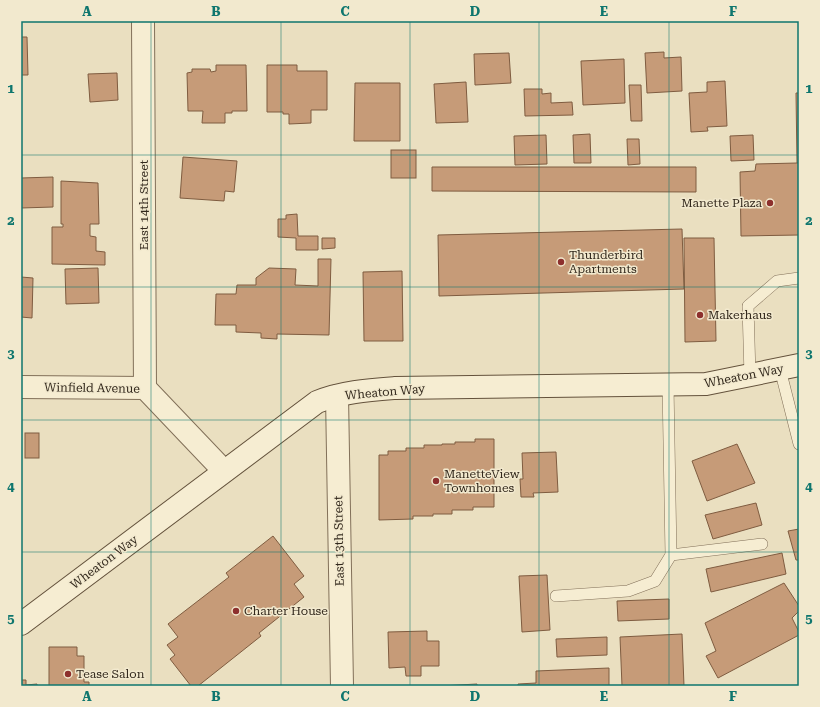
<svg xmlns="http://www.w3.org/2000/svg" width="820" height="707" font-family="'Roboto Serif',serif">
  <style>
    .building { fill: #c69b78; stroke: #7f5c40 }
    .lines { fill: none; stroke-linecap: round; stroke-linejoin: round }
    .service-casing { stroke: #827059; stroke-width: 12 }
    .minor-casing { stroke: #827059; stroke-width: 24 }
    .secondary-casing { stroke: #64523c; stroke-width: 24 }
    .service { stroke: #f6edd2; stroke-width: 11 }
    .minor { stroke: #f6edd2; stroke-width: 22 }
    .secondary { stroke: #f6edd2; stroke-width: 22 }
    .grid { fill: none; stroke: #0f766e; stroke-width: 1; stroke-opacity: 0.55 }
    .poi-dot { fill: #8d302d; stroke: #f2e9ce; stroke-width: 1.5 }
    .labels { text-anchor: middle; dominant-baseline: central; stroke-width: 3; stroke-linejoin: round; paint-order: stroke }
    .poi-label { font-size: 12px; fill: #32281c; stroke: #f2e9ce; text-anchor: start }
    .street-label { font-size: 12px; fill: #32281c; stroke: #f2e9ce }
    .neatline { fill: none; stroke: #0f766e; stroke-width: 1.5 }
    .grid-label { font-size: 13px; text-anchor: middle; font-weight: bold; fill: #0f766e }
  </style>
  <rect width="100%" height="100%" fill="#eadfc0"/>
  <!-- building -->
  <g class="building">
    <polygon points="21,37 27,37 28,75 21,75"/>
    <polygon points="664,52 664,58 681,57 682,91 647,93 645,53"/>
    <polygon points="509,53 511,83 475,85 474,54"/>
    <polygon points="624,59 625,103 583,105 581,61"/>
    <polygon points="216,65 246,65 247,111 232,111 232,113 225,113 225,123 202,123 203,111 188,111 187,73 192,72 192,69 210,69 211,72 216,71"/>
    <polygon points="267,65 297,65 297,71 327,71 327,110 311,110 311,123 289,124 289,114 283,114 283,112 267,112"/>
    <polygon points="117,73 118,100 90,102 88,74"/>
    <polygon points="725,81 727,126 707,127 708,131 691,132 689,93 707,92 707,82"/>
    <polygon points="466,82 468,122 436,123 434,84"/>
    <polygon points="355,83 400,83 400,141 354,141"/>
    <polygon points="629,85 641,85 642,121 631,121"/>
    <polygon points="524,89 542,89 542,94 551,93 551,103 572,102 573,115 525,116"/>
    <polygon points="796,93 799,93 799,163 797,163"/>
    <polygon points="590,134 591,163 574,163 573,135"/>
    <polygon points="546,135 547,164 515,165 514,136"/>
    <polygon points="753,135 754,160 731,161 730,136"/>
    <polygon points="627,139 639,139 640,164 628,165"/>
    <rect x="391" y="150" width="25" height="28"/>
    <polygon points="183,157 237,161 234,192 225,191 224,201 180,198"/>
    <polygon points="797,163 799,163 799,235 741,236 740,172 755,171 756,164"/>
    <polygon points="432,167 696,167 696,192 432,191"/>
    <polygon points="53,177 53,207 21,208 21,178"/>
    <polygon points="61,181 98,183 99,224 90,224 90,236 96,237 96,251 105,252 105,265 52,264 52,227 63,227 63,224 61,224"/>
    <polygon points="297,214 298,236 318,236 318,250 296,250 296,238 278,237 278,219 286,219 286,215"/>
    <polygon points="682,229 684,289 439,296 438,235"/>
    <polygon points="322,238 335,238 335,248 322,249"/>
    <polygon points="684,238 714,238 716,341 685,342"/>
    <polygon points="318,259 331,259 329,335 277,334 277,339 261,338 261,333 236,332 236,325 215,325 216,294 236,294 237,285 256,285 256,278 269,268 296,269 295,285 318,286"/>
    <polygon points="98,268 99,303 66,304 65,269"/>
    <polygon points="402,271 403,341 364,341 363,272"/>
    <polygon points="21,277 33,278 32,318 21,317"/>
    <rect x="25" y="433" width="14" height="25"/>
    <polygon points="475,439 494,439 494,507 473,507 473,510 452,510 452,514 433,514 433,516 413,516 413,519 379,520 379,455 388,455 388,451 406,451 406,448 424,448 424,445 442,445 442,444 455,444 455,442 475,442"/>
    <polygon points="737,444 755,483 707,501 692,461"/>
    <polygon points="556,452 558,492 533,493 534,497 521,497 520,479 523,479 522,453"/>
    <polygon points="756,503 762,525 713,539 705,515"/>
    <polygon points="799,529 799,560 796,560 788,531"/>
    <polygon points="273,536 304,576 294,584 304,597 259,633 261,636 198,686 191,686 170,659 175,655 167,645 178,637 168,624 229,577 226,573"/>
    <polygon points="782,553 786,574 711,592 706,569"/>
    <polygon points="547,575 550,630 522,632 519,576"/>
    <polygon points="784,583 799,606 799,611 792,618 799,632 799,635 718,678 706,656 716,651 705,623"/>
    <polygon points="669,599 669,619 618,621 617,601"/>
    <polygon points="427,631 427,641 439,641 439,666 421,666 421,676 406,676 405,667 389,668 388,632"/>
    <polygon points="682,634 684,686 622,686 620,637"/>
    <polygon points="607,637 607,655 557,657 556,639"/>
    <polygon points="49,647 77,647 77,656 84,656 84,682 89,682 89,686 49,686"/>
    <polygon points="609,668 609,686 518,686 518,684 536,683 536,671"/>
    <polygon points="21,680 26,680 26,685 37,684 37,686 21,686"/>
    <polygon points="477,684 477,686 441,686"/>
  </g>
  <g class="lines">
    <!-- service casing -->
    <g class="service-casing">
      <g id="service">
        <polyline points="780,369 799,444"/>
        <polyline points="750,376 748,306 777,281 799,278"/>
        <polyline points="671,555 762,544"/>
        <polyline points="556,596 628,591 655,581 671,555 668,385"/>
      </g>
    </g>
    <!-- minor casing -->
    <g class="minor-casing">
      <g id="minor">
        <polyline points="143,21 145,388"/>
        <polyline points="21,387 145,388 224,471"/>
        <polyline points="337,396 342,686"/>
      </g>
    </g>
    <!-- secondary casing -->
    <g class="secondary-casing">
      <path id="secondary" d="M21,624l296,-222c24,-10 52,-12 78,-14l311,-4 93,-19"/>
    </g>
    <!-- service -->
    <use href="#service" class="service"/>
    <!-- minor -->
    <use href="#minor" class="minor"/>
    <!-- secondary -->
    <use href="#secondary" class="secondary"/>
  </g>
  <!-- grid -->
  <path class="grid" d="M151,21v665M281,21v665M410,21v665M539,21v665M669,21v665M21,155h778M21,287h778M21,420h778M21,552h778"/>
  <!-- markers -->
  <g class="poi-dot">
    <circle cx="770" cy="203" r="4"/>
    <circle cx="561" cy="262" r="4"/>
    <circle cx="700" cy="315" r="4"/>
    <circle cx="436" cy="481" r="4"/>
    <circle cx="236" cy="611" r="4"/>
    <circle cx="68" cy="674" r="4"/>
  </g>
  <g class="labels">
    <!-- poi labels -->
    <g class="poi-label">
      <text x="762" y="203" text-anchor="end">Manette Plaza</text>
      <text x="569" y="255">Thunderbird<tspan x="569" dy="14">Apartments</tspan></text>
      <text x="708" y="315">Makerhaus</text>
      <text x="444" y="474">ManetteView<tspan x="444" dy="14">Townhomes</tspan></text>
      <text x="244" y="611">Charter House</text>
      <text x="76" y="674">Tease Salon</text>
    </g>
    <!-- street labels -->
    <g class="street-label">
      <text transform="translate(144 205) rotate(-90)">East 14th Street</text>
      <text transform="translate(744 376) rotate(-11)">Wheaton Way</text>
      <text transform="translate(92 388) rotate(1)">Winfield Avenue</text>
      <text transform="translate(385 392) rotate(-5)">Wheaton Way</text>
      <text transform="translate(339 541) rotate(-91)">East 13th Street</text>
      <text transform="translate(104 562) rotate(-37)">Wheaton Way</text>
    </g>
  </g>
  <!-- border -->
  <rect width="820" height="707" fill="none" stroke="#f2e9ce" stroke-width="44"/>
  <rect x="22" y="22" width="776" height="663" class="neatline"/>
  <g class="grid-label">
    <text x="87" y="16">A</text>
    <text x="216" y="16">B</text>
    <text x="345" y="16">C</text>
    <text x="475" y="16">D</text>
    <text x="604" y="16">E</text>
    <text x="733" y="16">F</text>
    <text x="11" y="93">1</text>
    <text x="809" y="93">1</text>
    <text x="11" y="225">2</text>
    <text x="809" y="225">2</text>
    <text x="11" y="358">3</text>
    <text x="809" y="358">3</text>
    <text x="11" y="491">4</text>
    <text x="809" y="491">4</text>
    <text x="11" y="623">5</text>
    <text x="809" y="623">5</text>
    <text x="87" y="701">A</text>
    <text x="216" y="701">B</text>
    <text x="345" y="701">C</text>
    <text x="475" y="701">D</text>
    <text x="604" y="701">E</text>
    <text x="733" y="701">F</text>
  </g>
</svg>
